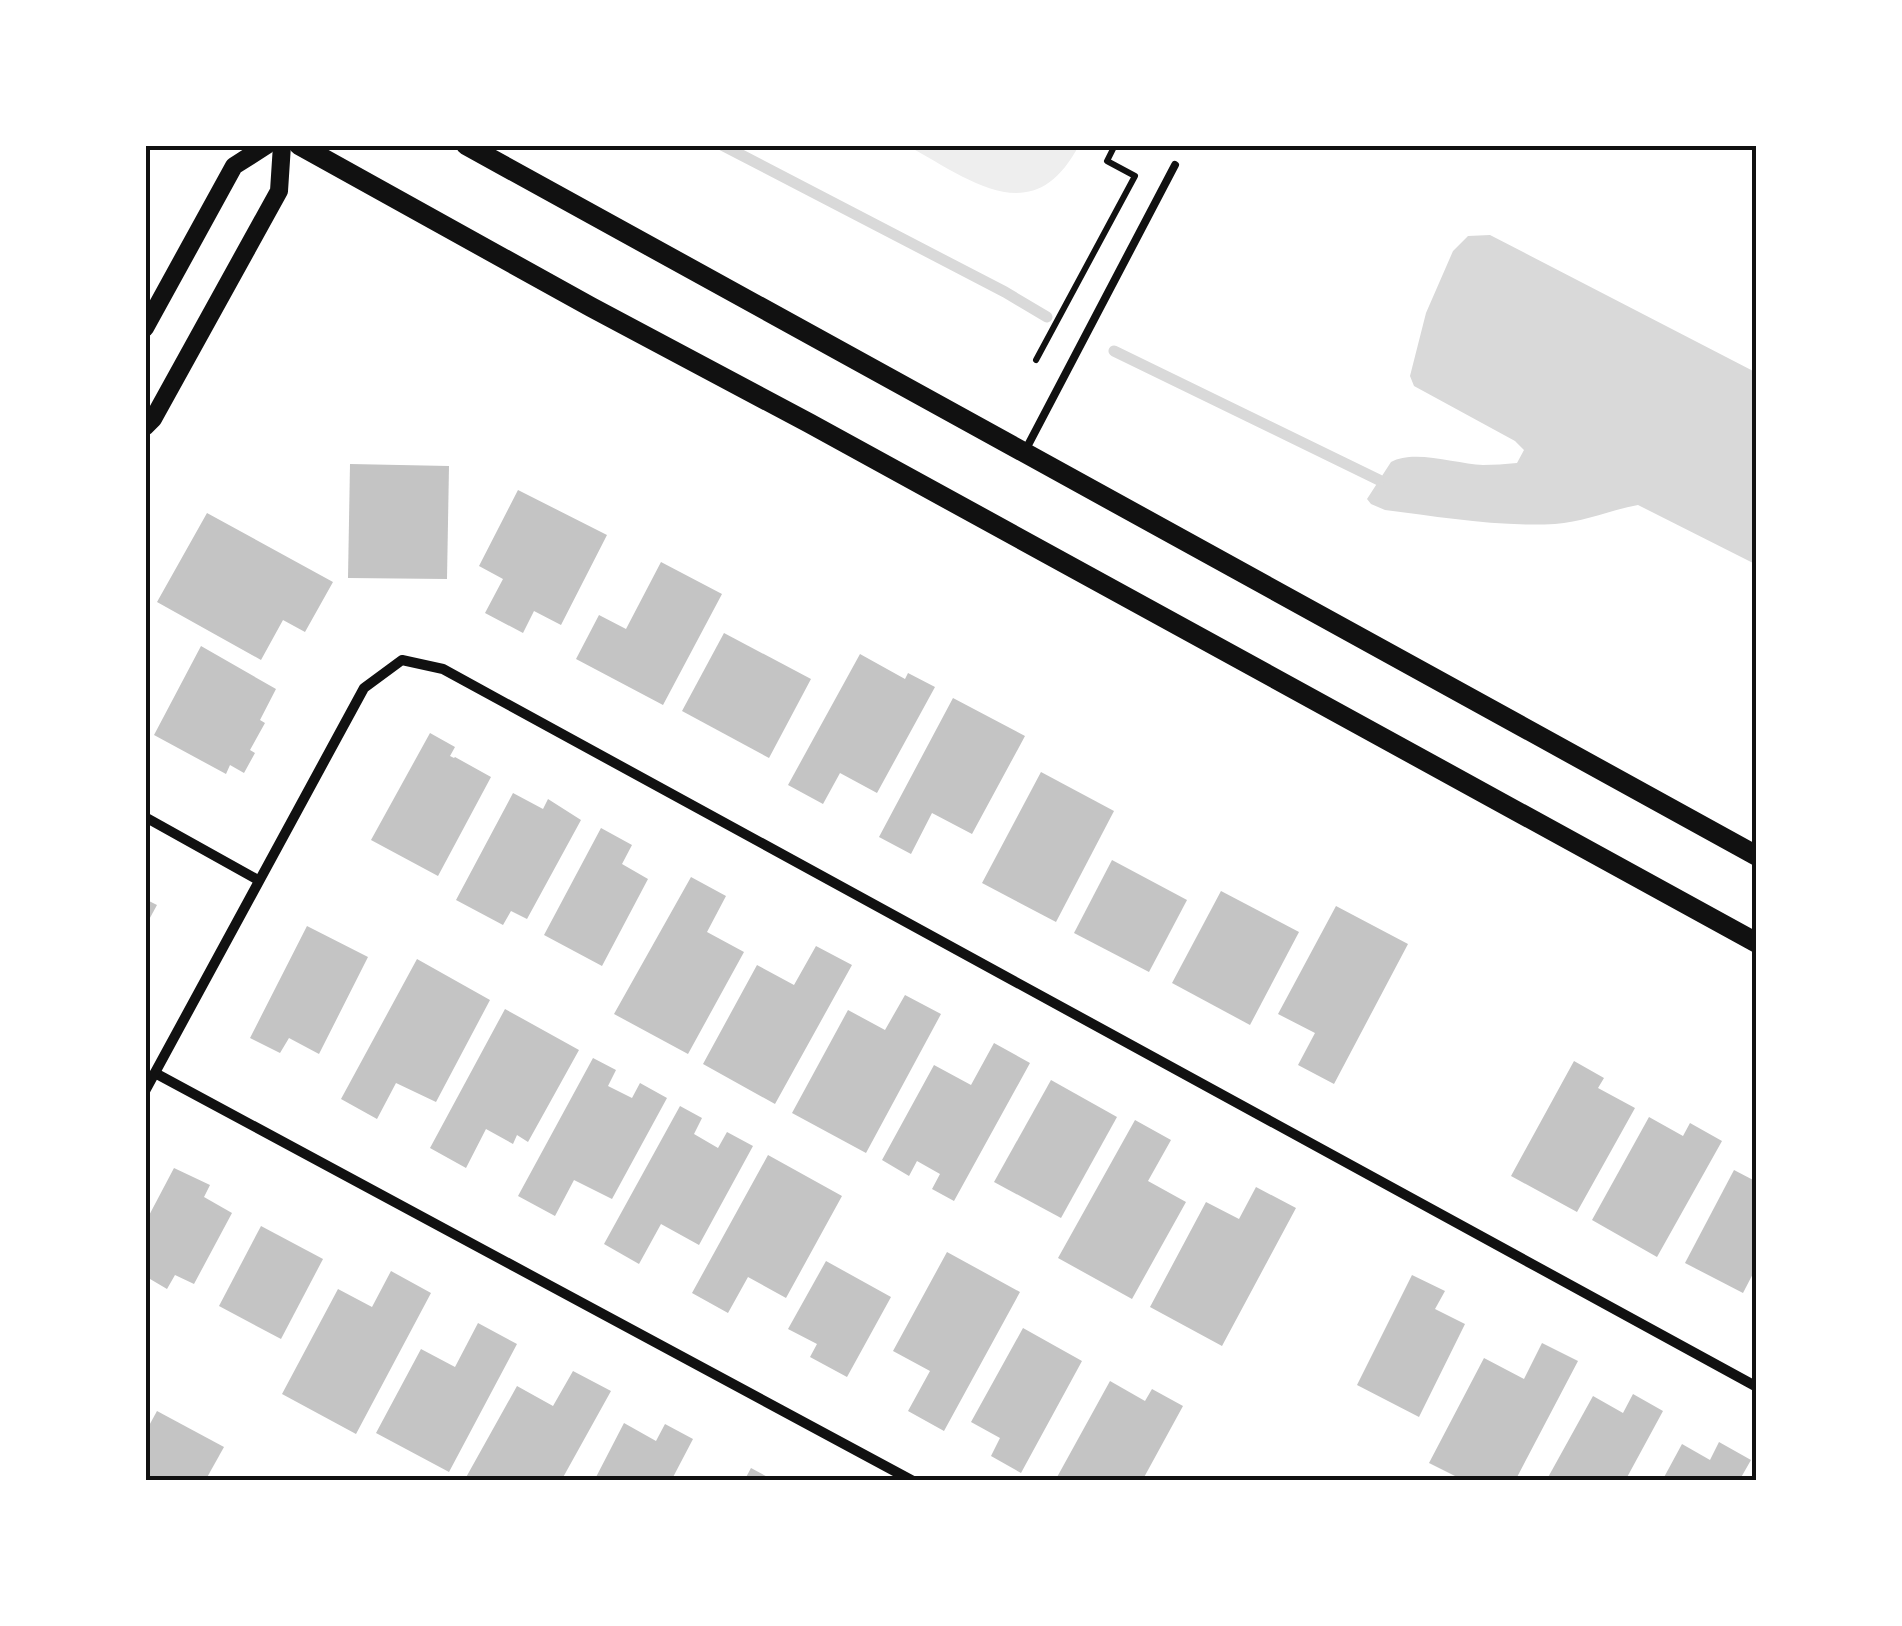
<svg xmlns="http://www.w3.org/2000/svg" width="1902" height="1626" font-family="'Noto Sans',sans-serif">
  <style>
    .green { fill: #eee }
    .water { fill: #d9d9d9 }
    .lines { fill: none; stroke-linecap: round; stroke-linejoin: round }
    .stream { stroke: #d9d9d9; stroke-width: 11 }
    .building { fill: #c4c4c4 }
    .path { stroke: #111; stroke-width: 6 }
    .service { stroke: #111; stroke-width: 8 }
    .minor { stroke: #111; stroke-width: 10 }
    .tertiary { stroke: #111; stroke-width: 18 }
    .secondary { stroke: #111; stroke-width: 20 }
    .neatline { fill: none; stroke: #111; stroke-width: 4 }
  </style>
  <rect width="100%" height="100%" fill="#fff"/>
  <!-- green -->
  <path class="green" d="M906,145h173c-46,89 -111,33 -173,0z"/>
  <!-- water -->
  <path class="water" d="M1490,235l267,138v192l-119,-60c-28,5 -54,17 -83,19 -57,3 -114,-7 -170,-14l-14,-6 -4,-5 24,-37c23,-13 66,2 92,3 11,0 22,-1 34,-2l7,-13 -9,-9 -101,-55 -4,-10 16,-63 27,-62 15,-15z"/>
  <g class="lines">
    <!-- stream -->
    <g class="stream">
      <polyline points="722,145 1005,292 1047,317"/>
      <polyline points="1114,351 1379,480"/>
    </g>
  </g>
  <!-- building -->
  <g class="building">
    <polygon points="350,464 449,466 447,579 348,578"/>
    <polygon points="518,490 607,535 561,625 534,611 523,633 485,613 503,579 479,566"/>
    <polygon points="207,513 333,582 305,632 283,620 261,660 157,602"/>
    <polygon points="661,562 722,594 663,705 576,659 599,615 626,629"/>
    <polygon points="724,633 811,679 769,758 682,711"/>
    <polygon points="201,646 276,689 260,720 265,723 250,750 255,753 244,773 230,765 226,774 154,735"/>
    <polygon points="860,654 905,679 908,673 935,687 877,793 840,773 823,804 788,785"/>
    <polygon points="953,698 1025,736 972,834 932,813 911,854 879,837"/>
    <polygon points="430,733 455,747 450,756 454,758 455,757 491,777 438,876 371,840"/>
    <polygon points="1041,772 1114,811 1056,922 982,883"/>
    <polygon points="513,793 543,809 548,799 581,820 527,919 511,911 503,925 456,900"/>
    <polygon points="601,828 632,845 622,864 648,879 602,966 544,935"/>
    <polygon points="1112,860 1187,900 1149,972 1074,933"/>
    <polygon points="691,877 726,896 707,932 744,952 688,1054 614,1014"/>
    <polygon points="1221,891 1299,932 1250,1025 1172,983"/>
    <polygon points="145,899 157,905 145,927"/>
    <polygon points="1336,906 1408,944 1334,1084 1298,1065 1315,1033 1278,1014"/>
    <polygon points="307,926 368,957 319,1054 289,1038 280,1053 250,1038"/>
    <polygon points="816,946 852,965 775,1104 703,1064 757,965 794,985"/>
    <polygon points="417,959 490,1000 436,1102 396,1083 377,1119 341,1099"/>
    <polygon points="905,995 941,1014 866,1153 792,1113 848,1010 885,1030"/>
    <polygon points="505,1009 579,1050 528,1142 517,1135 513,1144 486,1129 466,1168 430,1148"/>
    <polygon points="994,1043 1030,1063 954,1201 932,1189 940,1174 917,1161 909,1176 882,1160 934,1065 971,1085"/>
    <polygon points="593,1058 616,1070 608,1086 632,1098 640,1083 667,1098 612,1199 574,1180 555,1216 518,1196"/>
    <polygon points="1574,1061 1604,1078 1598,1088 1635,1108 1577,1212 1511,1176"/>
    <polygon points="1051,1080 1117,1117 1061,1218 994,1182"/>
    <polygon points="680,1106 702,1118 694,1134 718,1148 727,1132 753,1146 699,1245 661,1224 639,1264 604,1244"/>
    <polygon points="1649,1117 1683,1136 1690,1123 1722,1141 1657,1257 1592,1220"/>
    <polygon points="1135,1120 1171,1140 1148,1181 1186,1202 1132,1299 1058,1258"/>
    <polygon points="768,1155 842,1196 786,1298 748,1277 728,1313 692,1293"/>
    <polygon points="174,1168 210,1185 204,1197 232,1213 194,1284 175,1275 167,1289 145,1276 145,1223"/>
    <polygon points="1734,1170 1757,1182 1757,1266 1743,1293 1685,1263"/>
    <polygon points="1256,1187 1296,1208 1222,1346 1150,1307 1206,1202 1239,1219"/>
    <polygon points="261,1226 323,1259 281,1339 219,1306"/>
    <polygon points="947,1252 1020,1292 944,1431 908,1411 930,1371 893,1351"/>
    <polygon points="826,1261 891,1297 847,1377 810,1357 817,1344 788,1329"/>
    <polygon points="391,1271 431,1293 356,1434 282,1394 338,1289 372,1307"/>
    <polygon points="1412,1275 1445,1291 1435,1309 1465,1324 1419,1417 1357,1385"/>
    <polygon points="478,1323 517,1344 449,1472 376,1433 421,1349 455,1367"/>
    <polygon points="1023,1328 1082,1361 1021,1473 991,1456 1000,1438 971,1422"/>
    <polygon points="1542,1343 1578,1361 1515,1481 1465,1481 1429,1463 1484,1358 1524,1379"/>
    <polygon points="573,1371 611,1391 561,1481 464,1481 517,1386 553,1406"/>
    <polygon points="1110,1381 1145,1401 1152,1389 1183,1406 1142,1481 1059,1481 1056,1479"/>
    <polygon points="1633,1394 1663,1411 1625,1481 1546,1481 1593,1396 1623,1413"/>
    <polygon points="157,1411 224,1447 205,1481 145,1481 145,1433"/>
    <polygon points="624,1423 656,1441 665,1424 693,1439 671,1481 594,1481"/>
    <polygon points="1719,1442 1751,1460 1739,1481 1662,1481 1682,1444 1710,1460"/>
    <polygon points="751,1468 775,1481 744,1481"/>
  </g>
  <g class="lines">
    <!-- path -->
    <polyline class="path" points="1036,360 1135,176 1107,161 1115,145"/>
    <!-- service -->
    <polyline class="service" points="1026,449 1175,165"/>
    <!-- minor -->
    <g class="minor">
      <polyline points="145,817 258,880"/>
      <polyline points="155,1073 913,1481"/>
      <polyline points="145,1091 364,688 402,660 443,669 1757,1387"/>
    </g>
    <!-- tertiary -->
    <g class="tertiary">
      <polyline points="145,328 234,166 267,145"/>
      <polyline points="145,427 153,419 279,191 282,145"/>
    </g>
    <!-- secondary -->
    <g class="secondary">
      <polyline points="299,145 591,307 809,423 1757,943"/>
      <polyline points="466,145 1757,856"/>
    </g>
  </g>
  <!-- border -->
  <rect width="1902" height="1626" fill="none" stroke="#ffffff" stroke-width="295"/>
  <rect x="148" y="148" width="1606" height="1330" class="neatline"/>
</svg>
